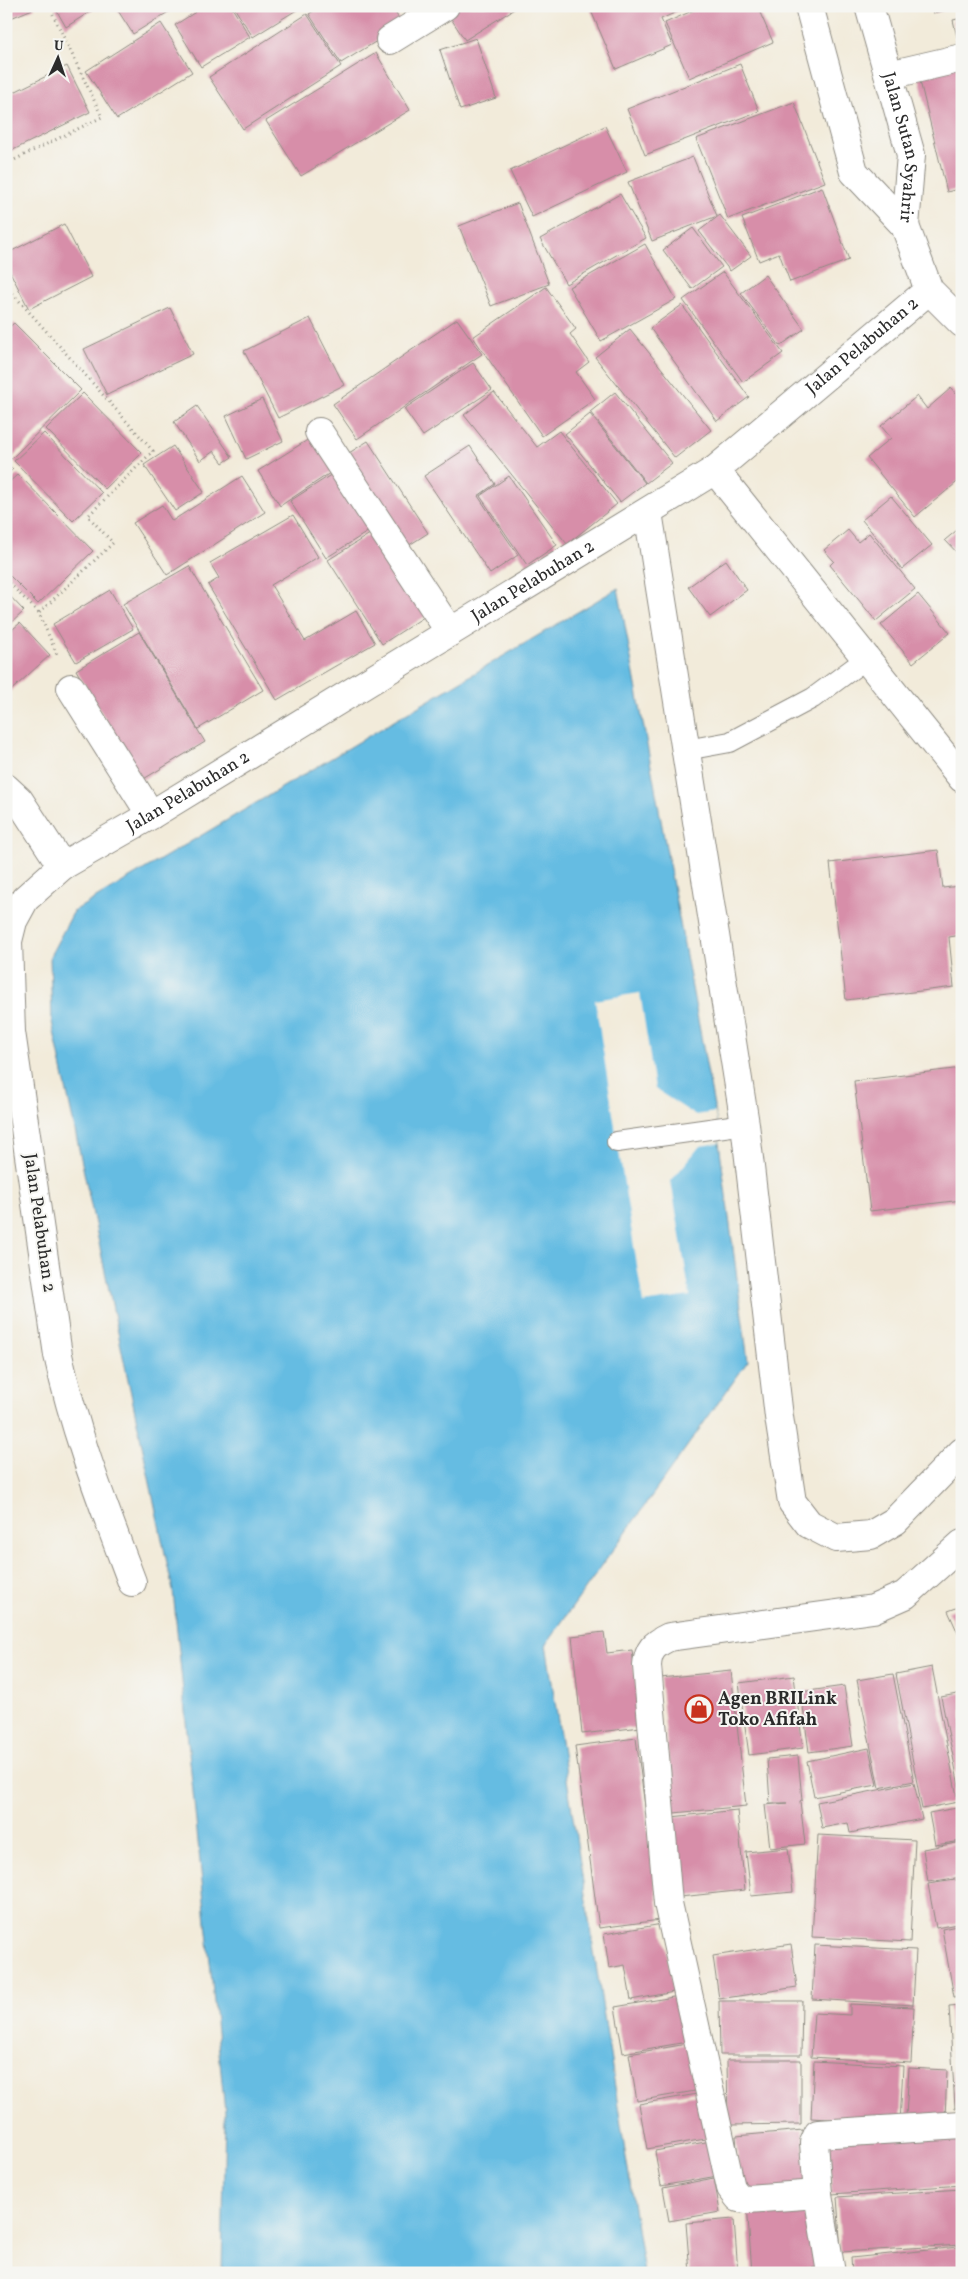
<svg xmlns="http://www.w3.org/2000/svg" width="968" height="2279" font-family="Vollkorn,serif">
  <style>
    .water { fill: #65bce2; stroke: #487486 }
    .pier { fill: #f2ebda }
    .building { fill: #d78ea9 }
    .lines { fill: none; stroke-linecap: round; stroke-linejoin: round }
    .lane-casing { stroke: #8e8b82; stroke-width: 22 }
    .street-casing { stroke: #8e8b82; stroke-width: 30 }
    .secondary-casing { stroke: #8e8b82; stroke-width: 30 }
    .path { stroke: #8e8b82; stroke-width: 3; stroke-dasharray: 1 4; stroke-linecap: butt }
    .lane { stroke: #fff; stroke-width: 20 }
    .street { stroke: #fff; stroke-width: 28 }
    .secondary { stroke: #fff; stroke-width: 28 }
    .labels { text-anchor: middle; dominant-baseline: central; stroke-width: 4; stroke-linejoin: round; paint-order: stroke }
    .street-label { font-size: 18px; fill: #2b2b2b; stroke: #f6f6f2 }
    .poi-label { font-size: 18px; font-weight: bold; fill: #2b2b2b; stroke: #f6f6f2; text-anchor: start }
  </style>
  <rect width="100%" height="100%" fill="#f6f6f2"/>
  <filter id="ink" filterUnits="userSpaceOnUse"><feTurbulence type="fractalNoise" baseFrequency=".02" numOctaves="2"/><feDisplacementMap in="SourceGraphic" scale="10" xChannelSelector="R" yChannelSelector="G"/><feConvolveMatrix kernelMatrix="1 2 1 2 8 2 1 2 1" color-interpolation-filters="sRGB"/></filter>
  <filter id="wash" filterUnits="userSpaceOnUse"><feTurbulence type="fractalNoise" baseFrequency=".0096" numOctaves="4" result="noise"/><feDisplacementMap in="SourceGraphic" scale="20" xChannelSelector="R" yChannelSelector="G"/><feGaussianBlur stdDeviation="1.12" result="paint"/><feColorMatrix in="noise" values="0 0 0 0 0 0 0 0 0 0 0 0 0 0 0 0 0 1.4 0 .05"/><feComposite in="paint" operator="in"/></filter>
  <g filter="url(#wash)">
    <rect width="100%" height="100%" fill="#f2ebda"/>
    <!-- water -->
    <polygon class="water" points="618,588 715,1112 748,1361 546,1644 644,2273 222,2273 225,2112 173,1591 52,1022 50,956 74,911"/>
    <!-- pier -->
    <polygon class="pier" points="640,993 655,1089 695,1115 715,1112 719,1143 700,1146 671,1181 690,1296 643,1303 595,1000"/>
    <g id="blocks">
      <!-- building -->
      <g class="building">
        <polygon points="6,6 34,6 35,8 6,20"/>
        <polygon points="54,6 99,6 66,27"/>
        <polygon points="115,6 171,6 173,9 133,34"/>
        <polygon points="205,6 231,6 250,37 201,67 175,25"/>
        <polygon points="233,6 303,6 253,37"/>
        <polygon points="321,6 391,6 403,25 341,63 309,14"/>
        <polygon points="453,6 519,6 465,40 446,11"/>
        <polygon points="589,6 690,6 661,19 672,45 616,69"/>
        <polygon points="703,6 757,6 773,42 689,78 665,23"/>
        <polygon points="931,6 959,6 959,7 933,13"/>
        <polygon points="307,14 341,66 243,129 209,77"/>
        <polygon points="962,18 962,54 961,54 953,20"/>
        <polygon points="161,23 192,72 117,119 86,71"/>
        <polygon points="476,38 496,98 460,110 440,50"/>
        <polygon points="376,53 410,110 301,176 266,121"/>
        <polygon points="962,63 962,188 947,192 918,73"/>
        <polygon points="740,64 759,111 645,155 627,109"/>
        <polygon points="67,66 90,112 11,151 6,142 6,96"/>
        <polygon points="794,102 825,182 728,219 696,139"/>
        <polygon points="605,126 627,172 532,217 510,171"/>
        <polygon points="693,157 717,216 652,241 628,182"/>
        <polygon points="822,187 849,260 790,282 779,253 759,261 742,218"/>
        <polygon points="620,194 646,238 566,284 540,239"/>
        <polygon points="518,203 549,284 491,306 459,226"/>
        <polygon points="720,215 751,256 730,271 699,231"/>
        <polygon points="64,224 91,277 29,309 6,264 6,254"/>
        <polygon points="693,228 722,267 692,289 663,250"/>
        <polygon points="645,244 676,299 601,341 569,287"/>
        <polygon points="723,272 783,353 743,382 683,300"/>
        <polygon points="765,275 804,329 780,346 741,293"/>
        <polygon points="546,287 576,329 570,334 589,362 576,372 595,399 542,436 473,337"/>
        <polygon points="682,305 749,397 717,421 650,328"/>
        <polygon points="170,308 193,354 107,395 84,349"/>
        <polygon points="310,318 344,385 278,418 244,351"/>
        <polygon points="457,319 482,354 357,439 333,404"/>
        <polygon points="14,323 81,390 9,461 6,458 6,330"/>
        <polygon points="630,329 711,430 675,458 595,357"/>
        <polygon points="473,363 492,390 423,436 404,409"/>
        <polygon points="951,388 962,401 962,478 915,517 867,458 891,438 881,426 917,396 927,409"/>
        <polygon points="494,392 537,447 559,431 617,504 567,544 464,415"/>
        <polygon points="615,392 672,463 646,483 590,412"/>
        <polygon points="83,393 142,453 105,489 46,429"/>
        <polygon points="262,399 283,441 246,459 226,416"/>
        <polygon points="197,406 232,457 223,463 214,451 200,461 174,422"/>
        <polygon points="590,414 645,483 620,502 565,434"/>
        <polygon points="44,433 102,493 73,521 14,461"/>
        <polygon points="317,434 339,467 280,506 258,471"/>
        <polygon points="368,441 428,533 400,551 341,458"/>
        <polygon points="173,446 204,492 175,511 144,465"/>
        <polygon points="470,446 495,484 478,496 518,555 490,574 424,476"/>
        <polygon points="6,463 13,469 6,476"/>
        <polygon points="340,469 377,526 326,558 290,501"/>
        <polygon points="18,474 93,551 38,604 6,572 6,485"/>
        <polygon points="242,476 265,512 167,575 133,523 162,505 172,521"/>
        <polygon points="509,476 557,545 527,565 480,496"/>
        <polygon points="891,496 932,545 902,569 862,520"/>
        <polygon points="293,515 318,557 271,585 305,641 356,611 375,643 277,700 208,585 219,578 210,563"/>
        <polygon points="962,526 962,558 945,540"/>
        <polygon points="848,530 858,542 869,533 915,589 876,621 830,565 834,561 824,550"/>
        <polygon points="373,532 427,615 382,644 328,560"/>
        <polygon points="726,560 747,590 710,617 688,587"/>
        <polygon points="189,566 263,690 198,729 123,604"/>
        <polygon points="110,590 133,629 76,662 53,624"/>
        <polygon points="6,592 24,611 6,628"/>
        <polygon points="918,594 950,633 913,663 881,625"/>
        <polygon points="20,623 50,655 6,695 6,635"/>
        <polygon points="139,632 205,742 142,780 76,670"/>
        <polygon points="938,850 943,888 959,886 962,904 962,935 949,937 954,987 846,1000 830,863"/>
        <polygon points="962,1068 962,1200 870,1211 854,1081"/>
        <polygon points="962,1606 962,1642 948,1611"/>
        <polygon points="604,1632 607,1653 632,1650 641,1727 582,1734 572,1636"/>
        <polygon points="932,1667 958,1802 922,1809 896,1674"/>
        <polygon points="731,1671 746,1806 674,1813 660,1678"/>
        <polygon points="893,1674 914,1781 879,1788 857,1680"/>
        <polygon points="794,1676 803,1748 749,1755 739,1683"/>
        <polygon points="844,1686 853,1746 809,1752 801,1692"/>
        <polygon points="962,1693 962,1796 961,1796 941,1697"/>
        <polygon points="636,1738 660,1920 599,1928 575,1746"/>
        <polygon points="869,1748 877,1785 814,1797 807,1761"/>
        <polygon points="798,1756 802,1800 800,1801 805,1844 770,1848 765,1805 787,1803 770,1803 767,1759"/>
        <polygon points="914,1783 922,1819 850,1833 848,1823 822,1828 817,1802"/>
        <polygon points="962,1807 962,1841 935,1845 929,1813"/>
        <polygon points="737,1810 745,1890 680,1897 671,1817"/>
        <polygon points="818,1835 915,1840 910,1942 812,1937"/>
        <polygon points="962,1842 962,1877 928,1882 923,1849"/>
        <polygon points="788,1848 793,1892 751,1896 746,1852"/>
        <polygon points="962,1879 962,1923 936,1928 928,1884"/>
        <polygon points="662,1924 674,1992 631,2000 625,1965 609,1968 604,1934"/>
        <polygon points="962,1925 962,1996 954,1997 942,1929"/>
        <polygon points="791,1944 797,1987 719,1999 713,1956"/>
        <polygon points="815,1945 916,1950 913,2005 812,1999"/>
        <polygon points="679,1996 687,2042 623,2053 615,2007"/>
        <polygon points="719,2001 802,2001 801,2055 720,2055"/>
        <polygon points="850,2004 914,2007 911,2063 811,2057 814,2013 850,2015"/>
        <polygon points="962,2005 962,2108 955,2108 949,2006"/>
        <polygon points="687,2044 695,2091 637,2101 629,2054"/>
        <polygon points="727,2060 801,2060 801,2124 728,2125"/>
        <polygon points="814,2061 903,2066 900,2123 811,2118"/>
        <polygon points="909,2068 947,2070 945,2118 906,2116"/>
        <polygon points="703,2093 711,2138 647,2149 639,2104"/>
        <polygon points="803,2130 808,2187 740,2192 736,2136"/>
        <polygon points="962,2133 962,2185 832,2194 828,2141"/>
        <polygon points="711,2141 717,2176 661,2186 655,2151"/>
        <polygon points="714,2178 720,2212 669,2221 663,2188"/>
        <polygon points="962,2189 962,2245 841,2252 837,2197"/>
        <polygon points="817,2199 822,2267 752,2273 747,2204"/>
        <polygon points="734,2219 738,2273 690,2273 686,2223"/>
        <polygon points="958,2247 961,2273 852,2273 851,2258"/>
      </g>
    </g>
  </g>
  <g filter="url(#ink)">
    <use href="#blocks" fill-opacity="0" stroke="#8e8b82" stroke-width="1"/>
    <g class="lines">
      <!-- lane casing -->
      <g class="lane-casing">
        <g id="lane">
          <polyline points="686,750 730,742 813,698 867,658"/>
          <polyline points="617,1142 745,1124"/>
        </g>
      </g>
      <!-- street casing -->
      <g class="street-casing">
        <g id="street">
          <polyline points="390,40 445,6"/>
          <polyline points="889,75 962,58"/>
          <polyline points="319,432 450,632"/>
          <polyline points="715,470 962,778"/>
          <polyline points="648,512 745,1124 779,1417 792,1502 809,1524 836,1538 871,1535 895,1521 962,1452"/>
          <polyline points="71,688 151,815"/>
          <polyline points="6,788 19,800 62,866"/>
          <path id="s1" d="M132,1582c-28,-75 -57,-148 -74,-227l-47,-323 -3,-91 5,-20 12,-22 37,-33 89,-51 564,-345 214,-180"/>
          <polyline points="818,2194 814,2143 818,2134 962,2125"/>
          <path d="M831,2273l-13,-79 -71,5 -8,-1 -8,-10 -63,-285 -21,-237c1,-16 7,-22 22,-29l204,-28 32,-14 57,-51"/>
        </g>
      </g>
      <!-- secondary casing -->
      <g class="secondary-casing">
        <g id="secondary">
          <polyline points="809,6 854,172 905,226 929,290 962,323"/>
          <path id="s2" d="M869,6l42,149 -6,71"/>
        </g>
      </g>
      <!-- path -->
      <g class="path">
        <polyline points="6,164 102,117 49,6"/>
        <polyline points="6,286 153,451 88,516 113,543 39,613 58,657"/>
        <polyline points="6,580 39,613"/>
      </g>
      <!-- lane -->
      <use href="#lane" class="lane"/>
      <!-- street -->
      <use href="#street" class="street"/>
      <!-- secondary -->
      <use href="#secondary" class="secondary"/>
    </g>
  </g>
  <!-- icons -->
  <defs>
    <g id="shop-ring" transform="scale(1.4375)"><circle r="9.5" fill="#f6f6f2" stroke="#c8321e" stroke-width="1.5"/><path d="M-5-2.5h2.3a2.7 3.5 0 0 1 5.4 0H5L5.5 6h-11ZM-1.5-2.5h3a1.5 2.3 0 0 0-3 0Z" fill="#c8321e"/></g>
  </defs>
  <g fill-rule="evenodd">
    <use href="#shop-ring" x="699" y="1709"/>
  </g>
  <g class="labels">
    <!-- street labels -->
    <g class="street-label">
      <text stroke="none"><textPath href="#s2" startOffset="146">Jalan Sutan Syahrir</textPath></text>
      <text stroke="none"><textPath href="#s1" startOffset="1708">Jalan Pelabuhan 2</textPath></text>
      <text stroke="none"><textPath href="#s1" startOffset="1302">Jalan Pelabuhan 2</textPath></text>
      <text stroke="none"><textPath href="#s1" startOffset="898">Jalan Pelabuhan 2</textPath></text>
      <text transform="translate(39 1223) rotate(82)">Jalan Pelabuhan 2</text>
    </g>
    <!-- poi labels -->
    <g class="poi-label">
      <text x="718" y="1699">Agen BRILink<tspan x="718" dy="21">Toko Afifah</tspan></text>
    </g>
  </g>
  <!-- margin -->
  <rect width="968" height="2279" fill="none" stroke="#f6f6f2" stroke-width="25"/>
  <!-- north arrow -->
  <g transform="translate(58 58) rotate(3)" stroke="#f6f6f2" stroke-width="4" paint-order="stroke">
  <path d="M0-4L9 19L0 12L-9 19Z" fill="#2b2b2b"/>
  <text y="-8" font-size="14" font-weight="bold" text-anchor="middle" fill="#2b2b2b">U</text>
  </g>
</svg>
